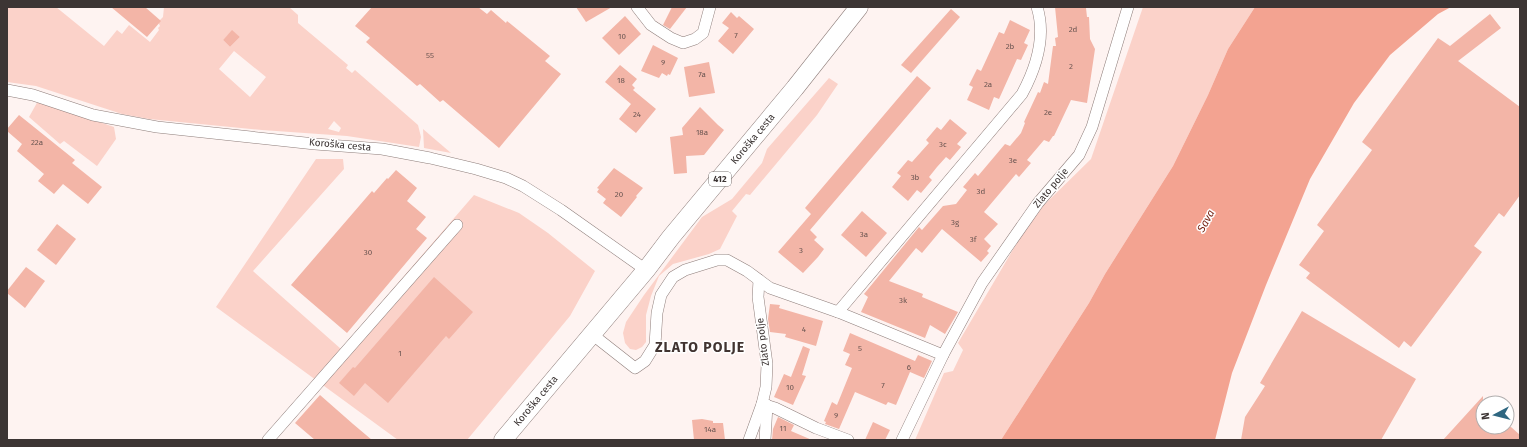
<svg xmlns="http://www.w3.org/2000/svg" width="1527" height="447" font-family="'Fira Sans',sans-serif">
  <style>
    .green { fill: #fbd2c9; fill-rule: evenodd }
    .water { fill: #f3a391 }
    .building { fill: #f3b5a7 }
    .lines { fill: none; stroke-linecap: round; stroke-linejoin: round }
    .street-casing { stroke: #8e7e7b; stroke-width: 12 }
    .primary-casing { stroke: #8e7e7b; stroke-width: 19 }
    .street { stroke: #fff; stroke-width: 11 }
    .primary { stroke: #fff; stroke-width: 18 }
    .labels { text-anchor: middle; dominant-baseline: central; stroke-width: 3; stroke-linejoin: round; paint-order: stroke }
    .number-label { font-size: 8px; fill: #6a5551 }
    .shield { fill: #fff; stroke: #767271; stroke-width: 1 }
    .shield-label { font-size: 9px; font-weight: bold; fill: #3c3534 }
    .street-label { font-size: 10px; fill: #3c3534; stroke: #fff }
    .water-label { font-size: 11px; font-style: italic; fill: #721b0a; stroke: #fff }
    .district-label { font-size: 14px; font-weight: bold; letter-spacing: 1px; fill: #413431; stroke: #fff }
  </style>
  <rect width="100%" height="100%" fill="#fef3f1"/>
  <!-- green -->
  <g class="green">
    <path d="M7,7h49l48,39 13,-16 5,4 7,-9 21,17 9,-12 -1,-2 2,-2 -2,-4 5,-5 1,-10h125l9,8v8l50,42 -2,3 6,5 3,-3 63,55 3,12 -2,10 -72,-11 -85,-6 -113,-11 -27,-5 -86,-28 -29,-4zM232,31l8,6 -10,10 -7,-7zM234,51l32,26 -16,20 -31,-28zM334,121l7,7 -2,4 -11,-3z"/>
    <polygon points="1143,7 1255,7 1228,49 1208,95 1173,166 1105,274 1089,303 1001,440 915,440 944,373 953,371 963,350 958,343 1021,236 1043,206 1091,159"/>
    <polygon points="829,78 838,84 817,115 750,195 746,194 732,211 737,216 720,249 709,254 673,264 659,276 651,296 646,315 646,342 642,347 636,350 630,349 625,343 623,333 626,322 644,295 702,217 732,199 762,163 767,149"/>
    <polygon points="38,101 114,127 116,139 97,166 64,141 60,144 29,117"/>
    <polygon points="423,129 451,153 424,148"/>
    <polygon points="316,159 343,159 344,169 253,271 341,349 474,195 519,213 548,233 595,271 570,316 467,440 398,440 216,307"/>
  </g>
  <!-- water -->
  <polygon class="water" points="1255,7 1451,7 1438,14 1390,55 1354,103 1310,179 1266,285 1232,373 1215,440 1001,440 1089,303 1105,274 1173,166 1208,95 1228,49"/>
  <!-- building -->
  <g class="building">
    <polygon points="111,7 145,7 161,21 147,37"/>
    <polygon points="372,7 478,7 487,14 491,10 506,23 507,21 550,56 545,61 561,74 499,148 443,100 440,102 420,84 417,86 366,42 370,38 355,26"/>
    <polygon points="576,7 612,7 586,22"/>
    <polygon points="672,7 687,7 670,29 663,25"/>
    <polygon points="1055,7 1086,7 1086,8 1087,17 1089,17 1090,39 1095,49 1087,103 1071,100 1054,136 1053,136 1049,142 1044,140 1027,160 1031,163 1019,177 1016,174 984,212 998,224 984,239 991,246 987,251 989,253 981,262 942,229 922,253 916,248 889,281 923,294 922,297 958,312 945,334 930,325 925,338 861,312 868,297 864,294 919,227 922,230 943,206 956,204 967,190 963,187 975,173 978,176 1005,144 1010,146 1021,133 1025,123 1024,122 1038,92 1040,93 1044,82 1048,84 1053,46 1056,46 1055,38 1058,37"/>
    <polygon points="951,9 960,17 911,73 901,65"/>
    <polygon points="731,12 737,18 739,16 754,29 733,54 718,41 729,28 722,23"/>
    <polygon points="1490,14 1501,28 1458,61 1520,107 1520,195 1504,217 1499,213 1474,246 1482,252 1411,347 1404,341 1399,348 1306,278 1310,273 1299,265 1324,231 1317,225 1372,150 1362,142 1438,38 1450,46"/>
    <polygon points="625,16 641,34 619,55 602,38"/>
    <polygon points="1010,20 1030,30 1024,43 1028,45 1021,60 1017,59 999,99 994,97 989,110 967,100 973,87 969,85 977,69 981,71 999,32 1004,34"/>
    <polygon points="232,30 240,37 230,47 223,40"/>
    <polygon points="653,45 678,58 670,75 668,74 667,76 662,73 659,78 641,71"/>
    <polygon points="709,62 715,93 689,97 684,67"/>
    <polygon points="620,65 637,79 632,85 635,88 633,90 656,109 636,133 619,119 631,104 605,82"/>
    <polygon points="917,76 931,88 810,230 817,237 814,240 824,249 818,257 803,273 778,252 811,214 805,208"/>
    <polygon points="700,107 718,125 724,130 704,155 686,156 687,173 674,174 670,137 683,135 682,128"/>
    <polygon points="19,115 75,160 72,163 102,187 88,204 63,184 54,194 38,181 44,174 17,151 22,144 7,131 7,129"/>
    <polygon points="950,119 967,133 957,144 961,147 950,160 946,157 937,167 929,177 932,180 921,193 917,190 908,201 892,187 901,176 897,173 908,160 912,162 929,143 926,140 937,127 941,130"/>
    <polygon points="614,168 643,188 636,196 637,197 621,217 603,203 606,199 597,192 599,189 597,188"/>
    <polygon points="396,170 417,188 407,201 426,217 416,229 427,238 347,333 291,285 372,191 374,193 387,178 388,179"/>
    <polygon points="862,211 887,233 866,257 841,235"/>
    <polygon points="57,224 76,239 56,265 37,250"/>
    <polygon points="26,267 45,281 25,308 7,293 7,291"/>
    <polygon points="434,277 473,312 449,339 446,336 388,403 365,383 354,396 339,383 353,367 355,368"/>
    <polygon points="770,304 780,305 779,308 823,321 816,346 785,337 786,334 770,332 768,319"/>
    <polygon points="1302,311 1416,379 1381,440 1241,440 1245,417 1265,386 1260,383"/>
    <polygon points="850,333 915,361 918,355 932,361 924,378 910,372 896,405 888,402 886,405 855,392 839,429 825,424 826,422 824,421 832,402 837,405 852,368 845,365 850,354 843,351"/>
    <polygon points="803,346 810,349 802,375 806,376 793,405 774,397 784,374 791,377"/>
    <polygon points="320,395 353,424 372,440 315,440 295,423"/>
    <polygon points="1483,396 1483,427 1511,427 1520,435 1520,440 1443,440"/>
    <polygon points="778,417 794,425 791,431 812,440 772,440 773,429"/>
    <polygon points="702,419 713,421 713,423 723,423 725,440 694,440 692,420"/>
    <polygon points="873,422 890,430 885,440 865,440"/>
  </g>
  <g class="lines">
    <!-- street casing -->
    <g class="street-casing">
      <g id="street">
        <polyline points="637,7 651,25 671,38 683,43 695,39 703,33 710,7"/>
        <polyline points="7,90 33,95 93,115 157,127 315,144 382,149 430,158 476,169 506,178 523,186 561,210 646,270"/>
        <path d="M838,312l184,-218c14,-26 24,-58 15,-87"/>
        <polyline points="593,335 635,368 645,361 655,345 657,313 661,295 673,277 685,270 717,260 727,260 747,271 770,288 838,312 943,355"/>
        <polyline points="762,404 775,408 816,428 848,440"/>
        <polyline points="268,440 457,225"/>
        <polyline points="749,440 762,404 766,387 767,364 758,297 759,280"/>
        <polyline points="765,440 767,405"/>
        <polyline points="902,440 943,355 982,283 1038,203 1079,155 1092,127 1128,7"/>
      </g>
    </g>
    <!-- primary casing -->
    <g class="primary-casing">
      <polyline id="primary" points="503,440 646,270 671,237 795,88 859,7"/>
    </g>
    <!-- street -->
    <use href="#street" class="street"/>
    <!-- primary -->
    <use href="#primary" class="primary"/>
  </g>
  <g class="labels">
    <!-- number labels -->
    <g class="number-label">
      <text x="1073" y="29">2d</text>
      <text x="736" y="35">7</text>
      <text x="622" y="36">10</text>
      <text x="1010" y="46">2b</text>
      <text x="430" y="55">55</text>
      <text x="663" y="62">9</text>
      <text x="1071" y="66">2</text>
      <text x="702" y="74">7a</text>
      <text x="621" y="80">18</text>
      <text x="988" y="84">2a</text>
      <text x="1048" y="112">2e</text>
      <text x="637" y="114">24</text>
      <text x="702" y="132">18a</text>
      <text x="37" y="142">22a</text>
      <text x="943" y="144">3c</text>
      <text x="1013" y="160">3e</text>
      <text x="915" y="177">3b</text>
      <text x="981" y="191">3d</text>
      <text x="619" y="194">20</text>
      <text x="955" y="222">3g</text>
      <text x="864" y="234">3a</text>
      <text x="973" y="239">3f</text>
      <text x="801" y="250">3</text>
      <text x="368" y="252">30</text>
      <text x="903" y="300">3k</text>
      <text x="804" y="329">4</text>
      <text x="860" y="348">5</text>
      <text x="400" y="353">1</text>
      <text x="909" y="367">6</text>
      <text x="883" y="385">7</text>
      <text x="790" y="387">10</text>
      <text x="836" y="415">9</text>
      <text x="783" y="428">11</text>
      <text x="710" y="429">14a</text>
    </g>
    <!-- shield labels -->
    <rect class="shield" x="709" y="172" width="22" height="14" rx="3"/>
    <g class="shield-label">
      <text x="720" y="179">412</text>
    </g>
    <!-- street labels -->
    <g class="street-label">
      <text transform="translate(753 139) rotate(-50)">Koroška cesta</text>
      <text transform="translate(340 145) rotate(5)">Koroška cesta</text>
      <text transform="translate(1051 188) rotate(-50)">Zlato polje</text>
      <text transform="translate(763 342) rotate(-97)">Zlato polje</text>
      <text transform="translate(536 401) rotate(-50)">Koroška cesta</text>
    </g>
    <!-- water labels -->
    <g class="water-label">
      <text transform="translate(1206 221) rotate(-61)">Sava</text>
    </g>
    <!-- district labels -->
    <g class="district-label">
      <text x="700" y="347">ZLATO POLJE</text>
    </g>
  </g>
  <!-- border -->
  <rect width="1527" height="447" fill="none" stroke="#3c3534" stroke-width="16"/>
  <!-- north arrow -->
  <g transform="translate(1495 415) rotate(263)"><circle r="19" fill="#ffffff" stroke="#b1aeae"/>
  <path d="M0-3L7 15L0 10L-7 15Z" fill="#2f6781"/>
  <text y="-6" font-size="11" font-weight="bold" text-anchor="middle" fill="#3c3534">N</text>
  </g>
</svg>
